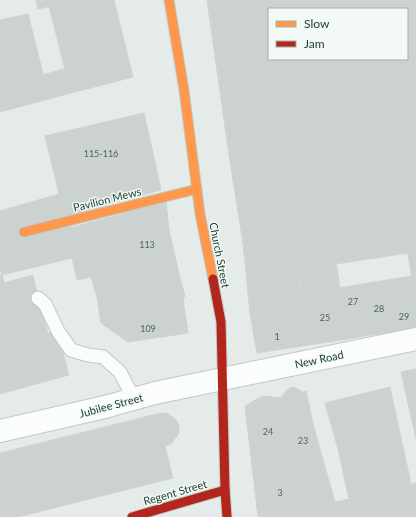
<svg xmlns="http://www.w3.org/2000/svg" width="416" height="517" font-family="Lato,sans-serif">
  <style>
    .building { fill: #ccd2cf; stroke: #ced4d0; fill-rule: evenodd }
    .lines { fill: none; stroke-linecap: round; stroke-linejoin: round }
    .lane-casing { stroke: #c2c8c5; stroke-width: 15 }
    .street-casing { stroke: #c2c8c5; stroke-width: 24 }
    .slow-casing { stroke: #c0c9c5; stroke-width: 11 }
    .jam-casing { stroke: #c0c9c5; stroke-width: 11 }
    .lane { stroke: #fbfcfc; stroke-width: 13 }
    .street { stroke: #fbfcfc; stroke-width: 22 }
    .slow { stroke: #ff974d; stroke-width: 9 }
    .jam { stroke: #b3261e; stroke-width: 9 }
    .labels { text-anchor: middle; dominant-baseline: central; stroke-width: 3; stroke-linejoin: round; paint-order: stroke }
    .number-label { font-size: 9px; fill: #4c655a }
    .street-label { font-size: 11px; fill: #214032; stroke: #f3faf5 }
  </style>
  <rect width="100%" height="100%" fill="#e5ebe8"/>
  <!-- building -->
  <g class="building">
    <polygon points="36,0 77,0 38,9"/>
    <polygon points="77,0 114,0 133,77 71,93 49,6"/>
    <path d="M207,0h209v125l-187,30zM269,9h138v50h-138z"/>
    <polygon points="28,14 43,74 0,87 0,20"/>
    <polygon points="64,69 71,93 0,112 0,87"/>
    <polygon points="144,113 157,171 59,194 45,136"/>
    <polygon points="416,125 416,215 243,243 229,155"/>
    <polygon points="157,171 161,190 112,203 107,183"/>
    <polygon points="107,183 112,203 66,229 72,258 2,275 0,268 0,211 59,194"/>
    <polygon points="166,202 169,230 72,258 66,229"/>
    <polygon points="416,215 416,303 402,218"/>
    <polygon points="402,218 408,253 336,264 331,229"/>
    <polygon points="331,229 340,288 302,294 292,235"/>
    <polygon points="169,230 176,260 77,280 72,258"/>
    <polygon points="292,235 305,320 276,325 262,240"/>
    <polygon points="262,240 273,309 250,313 243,243"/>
    <polygon points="176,260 181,282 120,291 120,292 97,297 91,277"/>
    <polygon points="0,275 2,275 4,283 33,275 38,298 48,333 57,331 69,375 0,394"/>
    <polygon points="412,276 416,303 416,328 395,331 387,280"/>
    <polygon points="387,280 395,331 370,335 362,284"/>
    <polygon points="181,282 185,296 183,299 184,306 101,323 97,297 120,292 120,291"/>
    <polygon points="362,284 370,335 348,339 340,288"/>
    <polygon points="340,288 348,339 302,346 298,322 305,320 302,294"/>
    <polygon points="184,306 188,333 128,342 101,323"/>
    <polygon points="273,309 276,325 298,322 302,346 257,353 250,313"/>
    <polygon points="416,369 416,439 401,372"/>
    <polygon points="292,387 296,388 303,392 306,391 313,424 323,460 298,468 292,455 281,398 287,390"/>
    <polygon points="390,387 411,484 370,495 349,499 338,449 325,403"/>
    <polygon points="263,396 281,398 292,455 252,466 245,406 255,400"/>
    <polygon points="167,413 177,421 179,426 179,433 171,444 165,446 173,478 18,517 0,517 0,453 157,414"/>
    <polygon points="292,455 298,468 311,517 258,517 252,466"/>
    <polygon points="323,460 335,502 340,517 311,517 298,468"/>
    <polygon points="416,483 416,517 376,517 370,495"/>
    <polygon points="370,495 376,517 340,517 335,502"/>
  </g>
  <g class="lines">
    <!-- lane casing -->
    <g class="lane-casing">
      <polyline id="lane" points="38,298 45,304 58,331 71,350 88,355 103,357 120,372 134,399"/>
    </g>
    <!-- street casing -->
    <g class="street-casing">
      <polyline id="street" points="0,431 105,407 155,393 416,339"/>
    </g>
    <!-- slow casing -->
    <g class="slow-casing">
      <g id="slow">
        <polyline points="169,0 184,90 200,214 213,279"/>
        <polyline points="24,232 197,189"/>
      </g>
    </g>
    <!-- jam casing -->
    <g class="jam-casing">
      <g id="jam">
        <polyline points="213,279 221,322 225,490 227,517"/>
        <polyline points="132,517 225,490"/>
      </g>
    </g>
    <!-- lane -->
    <use href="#lane" class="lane"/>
    <!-- street -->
    <use href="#street" class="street"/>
    <!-- slow -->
    <use href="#slow" class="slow"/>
    <!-- jam -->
    <use href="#jam" class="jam"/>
  </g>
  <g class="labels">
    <!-- number labels -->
    <g class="number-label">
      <text x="101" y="153">115-116</text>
      <text x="147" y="244">113</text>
      <text x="353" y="301">27</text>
      <text x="379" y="308">28</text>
      <text x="404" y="316">29</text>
      <text x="325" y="317">25</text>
      <text x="148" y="328">109</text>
      <text x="277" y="336">1</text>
      <text x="268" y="431">24</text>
      <text x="303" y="440">23</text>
      <text x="280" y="492">3</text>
    </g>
    <!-- street labels -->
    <g class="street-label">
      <text transform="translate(107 199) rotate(-14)">Pavilion Mews</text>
      <text transform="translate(220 255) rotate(79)">Church Street</text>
      <text transform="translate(319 359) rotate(-12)">New Road</text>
      <text transform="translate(111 405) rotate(-15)">Jubilee Street</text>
      <text transform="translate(175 492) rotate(-16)">Regent Street</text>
    </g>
  </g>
  <!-- legend -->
  <rect x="268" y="8" width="140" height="52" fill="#f3faf5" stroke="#9fb0a7"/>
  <rect x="276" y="21" width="20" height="6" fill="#ff974d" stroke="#9fb0a7"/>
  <text x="304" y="28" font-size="12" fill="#214032">Slow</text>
  <rect x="276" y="41" width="20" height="6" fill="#b3261e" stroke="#9fb0a7"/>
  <text x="304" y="48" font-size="12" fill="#214032">Jam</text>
</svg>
